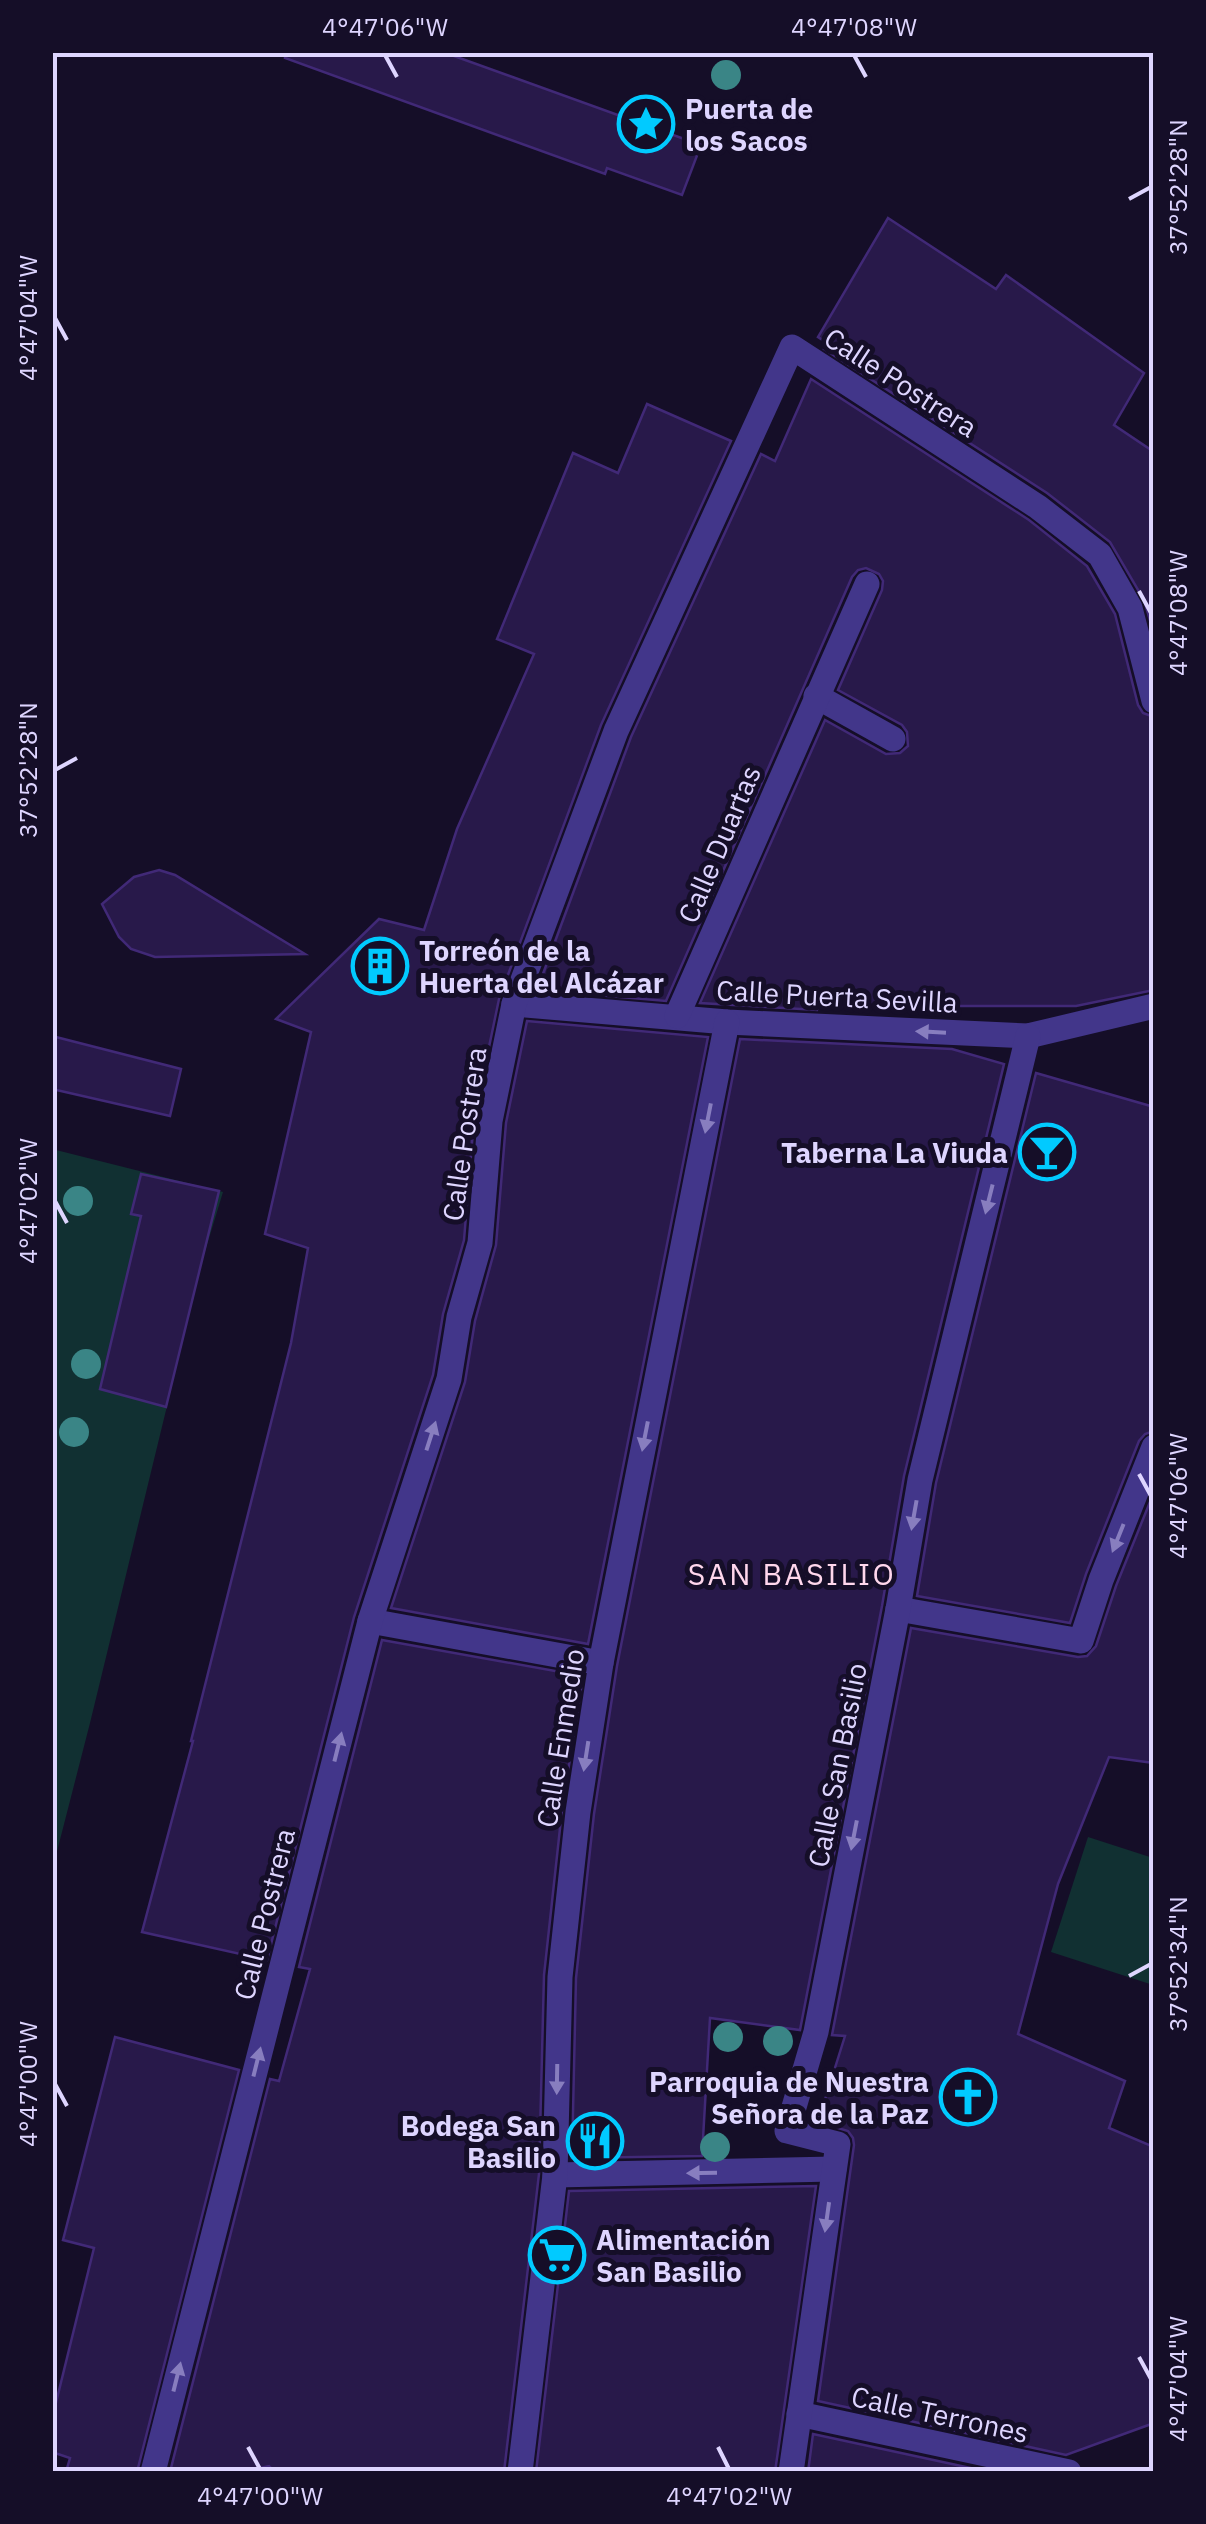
<svg xmlns="http://www.w3.org/2000/svg" width="1206" height="2524" font-family="'IBM Plex Sans',sans-serif">
  <style>
    .green { fill: #113032 }
    .building { fill: #28194a; stroke: #412977; stroke-width: 2.5 }
    .lines { fill: none; stroke-linecap: round; stroke-linejoin: round }
    .pedestrian { stroke: #42368a; stroke-width: 25 }
    .minor { stroke: #42368a; stroke-width: 25 }
    .tree { fill: #3a8586 }
    .oneway { fill: #887ebf }
    .ticks { fill: none; stroke: #ded5ff; stroke-width: 4 }
    .labels { text-anchor: middle; dominant-baseline: central; stroke-width: 10; stroke-linejoin: round; paint-order: stroke }
    .poi-label { font-size: 28px; font-weight: bold; fill: #ded5ff; stroke: #150e28; text-anchor: start }
    .street-label { font-size: 28px; fill: #ded5ff; stroke: #150e28 }
    .neighbourhood-label { font-size: 30px; letter-spacing: 2.5px; fill: #ffd7ec; stroke: #150e28 }
    .neatline { fill: none; stroke: #ded5ff; stroke-width: 4 }
    .ticks-label { font-size: 25px; text-anchor: middle; fill: #ded5ff }
  </style>
  <rect width="100%" height="100%" fill="#150e28"/>
  <!-- green -->
  <g class="green">
    <polygon points="52,1149 223,1192 203,1258 90,1723 53,1867"/>
    <polygon points="1088,1837 1153,1858 1153,1985 1051,1952"/>
  </g>
  <!-- building -->
  <g class="building">
    <polygon points="286,52 443,52 701,145 682,195 607,168 605,174 285,58"/>
    <polygon points="888,218 996,289 1006,275 1144,373 1114,425 1154,452 1154,634 1144,600 1110,542 1047,493 824,349 827,343 818,337"/>
    <polygon points="811,379 1029,520 1087,566 1115,614 1138,705 1143,713 1154,717 1154,990 1076,1006 809,1006 818,1010 700,1003 825,720 886,754 900,753 908,746 907,732 902,725 838,690 882,590 883,581 879,574 866,568 858,570 852,577 666,1001 537,990 631,737 761,454 775,461"/>
    <polygon points="647,404 731,441 601,725 499,999 474,1119 464,1240 443,1314 433,1375 354,1617 267,1960 142,1932 193,1741 191,1741 291,1343 308,1248 265,1234 311,1032 276,1019 379,919 424,930 457,829 534,654 497,639 573,453 618,473"/>
    <polygon points="159,870 175,875 305,954 155,957 131,949 119,937 102,904 134,877"/>
    <polygon points="527,1021 708,1037 588,1644 391,1608 465,1382 475,1321 496,1245 506,1123"/>
    <polygon points="52,1036 181,1069 170,1116 52,1089"/>
    <polygon points="740,1039 952,1049 1004,1064 904,1476 882,1606 800,2030 710,2018 702,2156 572,2158 576,1978 594,1814 617,1666"/>
    <polygon points="1036,1073 1154,1107 1154,1431 1145,1434 1139,1441 1086,1574 1070,1623 917,1596 936,1483"/>
    <polygon points="141,1174 219,1191 166,1407 100,1389 141,1216 131,1214"/>
    <polygon points="1154,1492 1154,1763 1109,1757 1058,1884 1018,2034 1125,2081 1109,2128 1154,2147 1154,2423 1066,2455 818,2401 854,2145 853,2138 848,2131 818,2122 845,2036 832,2035 911,1628 1078,1657 1087,1656 1096,1646 1116,1586"/>
    <polygon points="382,1640 583,1676 562,1810 544,1975 539,2174 504,2472 275,2472 269,2466 241,2472 170,2472 270,2079 279,2081 310,1969 299,1967"/>
    <polygon points="115,2037 239,2070 137,2472 66,2472 70,2458 52,2452 52,2419 94,2248 63,2240"/>
    <polygon points="816,2186 775,2472 536,2472 569,2191"/>
    <polygon points="813,2434 989,2472 808,2472"/>
  </g>
  <g class="lines">
    <!-- pedestrian -->
    <g class="pedestrian">
      <polyline points="898,1609 1081,1641 1101,1580 1154,1447"/>
      <polyline points="370,1621 601,1663"/>
    </g>
    <!-- minor -->
    <g class="minor">
      <polyline points="816,696 893,739"/>
      <polyline points="514,1004 727,1022 1028,1036 1154,1006"/>
      <polyline points="677,1016 867,584"/>
      <polyline points="555,2175 834,2169"/>
      <polyline points="799,2414 1069,2472"/>
      <polyline points="153,2472 370,1621 449,1379 459,1317 480,1243 490,1121 514,1004 616,731 792,347 1038,507 1100,555 1130,608 1154,701"/>
      <polyline points="520,2472 555,2175 560,1977 578,1812 601,1663 727,1022"/>
      <polyline points="791,2472 838,2144 787,2131 816,2032 898,1609 920,1480 1028,1036"/>
    </g>
  </g>
  <!-- trees -->
  <g class="tree">
    <circle cx="726" cy="75" r="15"/>
    <circle cx="78" cy="1201" r="15"/>
    <circle cx="86" cy="1364" r="15"/>
    <circle cx="74" cy="1432" r="15"/>
    <circle cx="728" cy="2037" r="15"/>
    <circle cx="778" cy="2041" r="15"/>
    <circle cx="715" cy="2147" r="15"/>
  </g>
  <!-- one-way arrows -->
  <defs><path id="oneway-solid" d="M-6-.8H1V-3.2L6.5 0L1 3.2V.8H-6Z" transform="scale(2.5)"/></defs>
  <g class="oneway">
    <use href="#oneway-solid" transform="translate(931 1032) rotate(-177)"/>
    <use href="#oneway-solid" transform="translate(708 1118) rotate(101)"/>
    <use href="#oneway-solid" transform="translate(989 1199) rotate(104)"/>
    <use href="#oneway-solid" transform="translate(431 1436) rotate(-72)"/>
    <use href="#oneway-solid" transform="translate(645 1436) rotate(101)"/>
    <use href="#oneway-solid" transform="translate(914 1515) rotate(100)"/>
    <use href="#oneway-solid" transform="translate(1118 1538) rotate(112)"/>
    <use href="#oneway-solid" transform="translate(338 1747) rotate(-76)"/>
    <use href="#oneway-solid" transform="translate(586 1756) rotate(99)"/>
    <use href="#oneway-solid" transform="translate(854 1835) rotate(101)"/>
    <use href="#oneway-solid" transform="translate(257 2062) rotate(-76)"/>
    <use href="#oneway-solid" transform="translate(557 2079) rotate(91)"/>
    <use href="#oneway-solid" transform="translate(702 2173) rotate(179)"/>
    <use href="#oneway-solid" transform="translate(827 2217) rotate(98)"/>
    <use href="#oneway-solid" transform="translate(177 2377) rotate(-76)"/>
  </g>
  <!-- ticks -->
  <path class="ticks" d="M385,55l12,22M854,55l12,22M1129,199l22,-12M55,318l12,22M1139,591l12,22M55,770l22,-12M55,1201l12,22M1139,1474l12,22M1129,1976l22,-12M55,2084l12,22M1139,2357l12,22M248,2447l12,22M718,2447l11,22"/>
  <!-- icons -->
  <defs>
    <g id="sight-ring" transform="scale(2.875)"><circle r="9.5" fill="#150e28" stroke="#01caff" stroke-width="1.5"/><path d="M0-6L1.8-2.2L6-1.7L2.9 1.2L3.7 5.4L0 3.3L-3.7 5.4L-2.9 1.2L-6-1.7L-1.8-2.2Z" fill="#01caff"/></g>
    <g id="building-ring" transform="scale(2.875)"><circle r="9.5" fill="#150e28" stroke="#01caff" stroke-width="1.5"/><path d="M-4-6H4V6H1V3H-1V6H-4ZM-2.5-4.3h1.7v1.8h-1.7ZM.8-4.3h1.7v1.8H.8ZM-2.5-1h1.7V.8h-1.7ZM.8-1h1.7V.8H.8Z" fill="#01caff"/></g>
    <g id="bar-ring" transform="scale(2.875)"><circle r="9.5" fill="#150e28" stroke="#01caff" stroke-width="1.5"/><path d="M-6-5H6L.8 .8V4.5H3.5V6h-7V4.5H-.8V.8Z" fill="#01caff"/></g>
    <g id="church-ring" transform="scale(2.875)"><circle r="9.5" fill="#150e28" stroke="#01caff" stroke-width="1.5"/><path d="M-1.2-6h2.4v3.5h3.3v2.4h-3.3V6h-2.4V-.1h-3.3v-2.4h3.3Z" fill="#01caff"/></g>
    <g id="restaurant-ring" transform="scale(2.875)"><circle r="9.5" fill="#150e28" stroke="#01caff" stroke-width="1.5"/><path d="M-5-6h1v4h1v-4h1v4h1v-4h1v5L-1.5 .5V6h-2V.5L-5-1ZM5-6V6H3V1.5H1.5Q1.5-4 5-6Z" fill="#01caff"/></g>
    <g id="supermarket-ring" transform="scale(2.875)"><circle r="9.5" fill="#150e28" stroke="#01caff" stroke-width="1.5"/><path d="M-6-5.5h2.5l.6 2H6L4.5 2H-2.5L-4.4-4H-6ZM-1.5 3.2a1.3 1.3 0 1 0 .1 0ZM3 3.2a1.3 1.3 0 1 0 .1 0Z" fill="#01caff"/></g>
  </defs>
  <g fill-rule="evenodd">
    <use href="#sight-ring" x="646" y="124"/>
    <use href="#building-ring" x="380" y="966"/>
    <use href="#bar-ring" x="1047" y="1152"/>
    <use href="#church-ring" x="968" y="2097"/>
    <use href="#restaurant-ring" x="595" y="2141"/>
    <use href="#supermarket-ring" x="557" y="2255"/>
  </g>
  <g class="labels">
    <!-- poi labels -->
    <g class="poi-label">
      <text x="685" y="108">Puerta de<tspan x="685" dy="32">los Sacos</tspan></text>
      <text x="419" y="950">Torreón de la<tspan x="419" dy="32">Huerta del Alcázar</tspan></text>
      <text x="1008" y="1152" text-anchor="end">Taberna La Viuda</text>
      <text x="929" y="2081" text-anchor="end">Parroquia de Nuestra<tspan x="929" dy="32">Señora de la Paz</tspan></text>
      <text x="556" y="2125" text-anchor="end">Bodega San<tspan x="556" dy="32">Basilio</tspan></text>
      <text x="596" y="2239">Alimentación<tspan x="596" dy="32">San Basilio</tspan></text>
    </g>
    <!-- street labels -->
    <g class="street-label">
      <text transform="translate(901 382) rotate(33)">Calle Postrera</text>
      <text transform="translate(719 844) rotate(-67)">Calle Duartas</text>
      <text transform="translate(837 996) rotate(3)">Calle Puerta Sevilla</text>
      <text transform="translate(464 1134) rotate(-82)">Calle Postrera</text>
      <text transform="translate(560 1738) rotate(-81)">Calle Enmedio</text>
      <text transform="translate(837 1765) rotate(-79)">Calle San Basilio</text>
      <text transform="translate(264 1914) rotate(-76)">Calle Postrera</text>
      <text transform="translate(940 2414) rotate(12)">Calle Terrones</text>
    </g>
    <!-- neighbourhood labels -->
    <g class="neighbourhood-label">
      <text x="792" y="1573">SAN BASILIO</text>
    </g>
  </g>
  <!-- border -->
  <rect width="1206" height="2524" fill="none" stroke="#150e28" stroke-width="110"/>
  <rect x="55" y="55" width="1096" height="2414" class="neatline"/>
  <g class="ticks-label">
    <text x="385" y="36">4°47'06"W</text>
    <text x="854" y="36">4°47'08"W</text>
    <text transform="translate(1178 187) rotate(-90)" y="9">37°52'28"N</text>
    <text transform="translate(28 318) rotate(-90)" y="9">4°47'04"W</text>
    <text transform="translate(1178 613) rotate(-90)" y="9">4°47'08"W</text>
    <text transform="translate(28 770) rotate(-90)" y="9">37°52'28"N</text>
    <text transform="translate(28 1201) rotate(-90)" y="9">4°47'02"W</text>
    <text transform="translate(1178 1496) rotate(-90)" y="9">4°47'06"W</text>
    <text transform="translate(1178 1964) rotate(-90)" y="9">37°52'34"N</text>
    <text transform="translate(28 2084) rotate(-90)" y="9">4°47'00"W</text>
    <text transform="translate(1178 2379) rotate(-90)" y="9">4°47'04"W</text>
    <text x="260" y="2505">4°47'00"W</text>
    <text x="729" y="2505">4°47'02"W</text>
  </g>
</svg>
